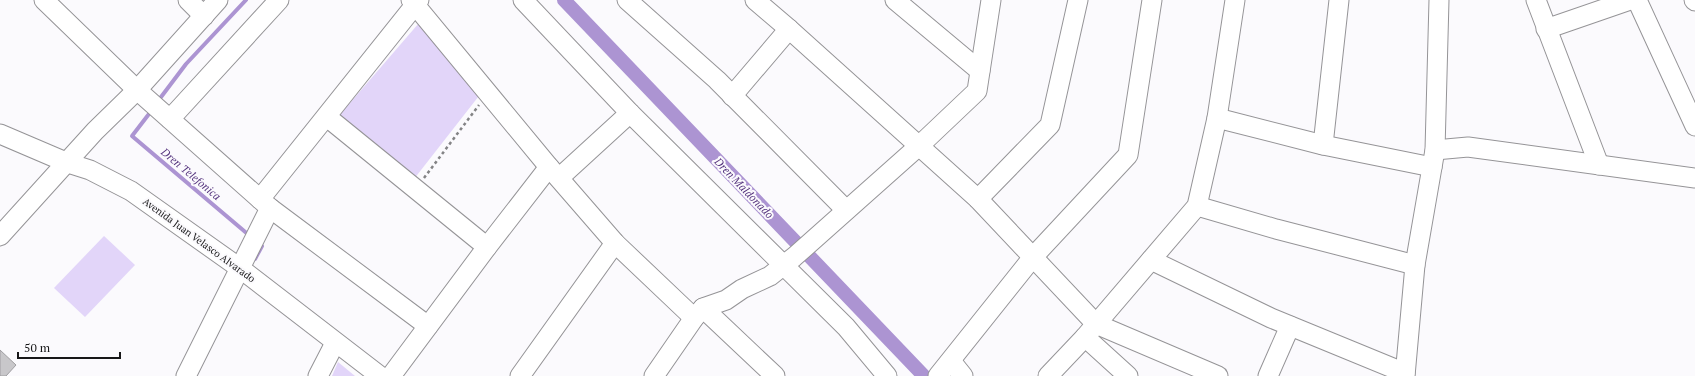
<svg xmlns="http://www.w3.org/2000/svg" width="1695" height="376" font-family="'PT Serif',serif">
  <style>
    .green { fill: #e2d5f9 }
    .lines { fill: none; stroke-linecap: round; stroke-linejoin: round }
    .stream { stroke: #ac94d2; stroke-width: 4 }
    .canal { stroke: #ac94d2; stroke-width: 14 }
    .building { fill: #c8c7ca; stroke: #9f9ea1 }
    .minor-casing { stroke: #959497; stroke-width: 21 }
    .path { stroke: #838385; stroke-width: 2.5; stroke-dasharray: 3 3; stroke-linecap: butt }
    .minor { stroke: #fff; stroke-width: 19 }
    .labels { text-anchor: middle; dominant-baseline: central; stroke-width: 4; stroke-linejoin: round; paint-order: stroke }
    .street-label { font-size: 10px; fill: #171718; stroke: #fbfafd }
    .water-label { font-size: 11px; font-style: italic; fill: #54337d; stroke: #fbfafd }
  </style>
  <rect width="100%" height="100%" fill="#fbfafd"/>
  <!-- green -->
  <g class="green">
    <polygon points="419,23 482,92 414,179 337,118"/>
    <polygon points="104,236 135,265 85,317 54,288"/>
    <polygon points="338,362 355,376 332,376"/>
  </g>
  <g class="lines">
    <!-- stream -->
    <g class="stream">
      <polyline points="158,101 186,64 246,0"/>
      <polyline points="152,110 132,136 250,236"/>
      <polyline points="255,259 262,246 258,243"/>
    </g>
    <!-- canal -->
    <polyline class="canal" points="564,0 924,376"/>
  </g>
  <!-- building -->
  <polygon class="building" points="0,350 16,365 6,376 0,376"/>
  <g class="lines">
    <!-- minor casing -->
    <g class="minor-casing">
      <g id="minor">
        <polyline points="44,0 137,90 270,208 428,326"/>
        <polyline points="188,0 204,16"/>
        <polyline points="411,0 549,167 615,243 694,318"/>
        <polyline points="523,0 630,113 846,327 887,376"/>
        <polyline points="627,0 717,80 846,210"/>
        <polyline points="755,0 789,29 978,199 1096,324 1218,376"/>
        <polyline points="895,0 980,71"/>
        <polyline points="1536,0 1599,165"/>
        <polyline points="1637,0 1695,126"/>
        <polyline points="1694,0 1695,1"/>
        <polyline points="1546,29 1630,0"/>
        <polyline points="732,96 789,29"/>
        <polyline points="327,117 487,247"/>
        <polyline points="1217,118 1323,145 1432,167"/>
        <polyline points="170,119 279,0"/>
        <polyline points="0,134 68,163 90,170 131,191 241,269 380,376"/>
        <polyline points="1323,145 1339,0"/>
        <polyline points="1435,150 1468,147 1695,178"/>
        <polyline points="559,178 630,113"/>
        <polyline points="260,199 419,0"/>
        <polyline points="978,199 1050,125 1078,0"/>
        <polyline points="1197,206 1276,229 1415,265"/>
        <polyline points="0,236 95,131 137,90 218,0"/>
        <polyline points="1151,260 1271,318 1405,373"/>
        <polyline points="703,308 775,376"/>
        <polyline points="1085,337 1128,376"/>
        <polyline points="951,361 963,376"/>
        <polyline points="186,376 270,208"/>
        <polyline points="318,376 335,343"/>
        <polyline points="391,376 487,247 549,167"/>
        <polyline points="520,376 615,243"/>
        <polyline points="654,376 694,318 703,308 726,300 742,289 770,276 794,257 920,145 977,91 991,0"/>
        <polyline points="938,376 1033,257 1128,155 1152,0"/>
        <polyline points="1048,376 1085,337 1197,206 1217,118 1235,0"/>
        <polyline points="1268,376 1290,326"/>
        <polyline points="1405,376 1415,265 1435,150 1439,0"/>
      </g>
    </g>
    <!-- path -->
    <polyline class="path" points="424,178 479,105"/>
    <!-- minor -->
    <use href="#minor" class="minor"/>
  </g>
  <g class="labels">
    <!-- street labels -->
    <g class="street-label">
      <text transform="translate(199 240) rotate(36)">Avenida Juan Velasco Alvarado</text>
    </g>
    <!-- water labels -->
    <g class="water-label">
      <text transform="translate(191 174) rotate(40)">Dren Telefonica</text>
      <text transform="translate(744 188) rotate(46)">Dren Maldonado</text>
    </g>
  </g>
  <!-- scale -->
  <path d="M18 352v6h102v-6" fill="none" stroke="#171718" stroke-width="2"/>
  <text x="24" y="352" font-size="12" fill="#171718" stroke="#fbfafd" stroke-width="3" paint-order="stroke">50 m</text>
</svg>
